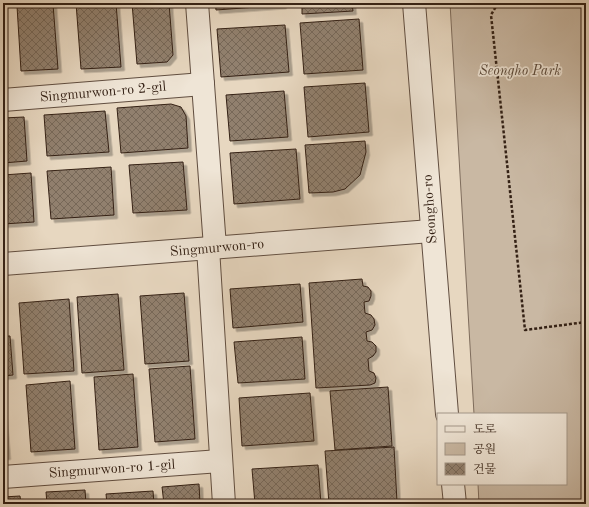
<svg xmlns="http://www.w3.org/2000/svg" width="589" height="507" font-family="'Old Standard TT','Noto Serif KR',serif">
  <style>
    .green { fill: #c9b8a3; stroke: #7e6c5c }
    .building { fill: url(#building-cross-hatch); stroke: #342115; filter: url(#shadow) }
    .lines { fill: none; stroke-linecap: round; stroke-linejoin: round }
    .minor-casing { stroke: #614e40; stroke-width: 24 }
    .path { stroke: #342115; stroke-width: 2.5; stroke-dasharray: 3 2; stroke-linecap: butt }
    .minor { stroke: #efe5d6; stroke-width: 22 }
    .labels { text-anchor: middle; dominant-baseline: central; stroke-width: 3.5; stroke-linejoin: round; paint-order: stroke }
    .park-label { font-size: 14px; font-style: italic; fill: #594738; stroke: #efe5d6 }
    .street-label { font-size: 14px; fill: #342115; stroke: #efe5d6 }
  </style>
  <defs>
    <pattern id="building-cross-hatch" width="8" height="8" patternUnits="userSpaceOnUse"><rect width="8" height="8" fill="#91806e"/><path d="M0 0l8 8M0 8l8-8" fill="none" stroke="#776859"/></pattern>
    <filter id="shadow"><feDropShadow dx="3.5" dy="3.5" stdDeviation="0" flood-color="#0004"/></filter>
  </defs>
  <rect width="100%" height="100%" fill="#e7d7c0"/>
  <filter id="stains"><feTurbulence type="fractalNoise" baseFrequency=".005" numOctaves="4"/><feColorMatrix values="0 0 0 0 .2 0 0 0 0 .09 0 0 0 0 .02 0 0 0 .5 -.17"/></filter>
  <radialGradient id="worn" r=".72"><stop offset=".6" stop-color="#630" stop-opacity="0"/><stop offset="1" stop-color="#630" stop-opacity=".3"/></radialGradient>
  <!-- green -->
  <polygon class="green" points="450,3 586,3 586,504 479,504 478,484 566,484 566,414 474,414"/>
  <!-- building -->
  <g class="building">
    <polygon points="76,3 116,3 121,67 81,69"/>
    <polygon points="132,3 169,3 173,55 167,62 137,64"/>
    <polygon points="215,3 283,3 283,5 216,10"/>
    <polygon points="302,3 352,3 353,11 302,14"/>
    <polygon points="53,4 58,69 21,71 17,6"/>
    <polygon points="359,19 363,70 304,74 300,23"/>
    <polygon points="285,25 289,72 221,77 217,29"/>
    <polygon points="365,83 369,132 308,137 304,87"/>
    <polygon points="284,91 288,137 230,141 226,95"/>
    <polygon points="171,104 181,107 186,116 188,148 121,153 117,108"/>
    <polygon points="105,111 109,152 47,156 44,115"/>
    <polygon points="24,117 27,161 3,163 3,118"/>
    <polygon points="365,141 366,152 360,175 345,189 333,192 309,193 305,145"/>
    <polygon points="296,149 300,199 234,204 230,153"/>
    <polygon points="183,162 187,210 133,213 129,165"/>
    <polygon points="111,167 114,215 51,219 47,171"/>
    <polygon points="31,173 34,222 3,224 3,175"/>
    <polygon points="362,279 363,286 368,287 371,291 371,296 369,301 364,302 365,313 371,315 374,319 375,325 372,330 366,332 367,341 372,342 376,346 376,352 373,356 368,359 369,371 374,373 376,378 375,383 370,385 316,388 309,283"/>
    <polygon points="300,284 303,322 233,328 230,289"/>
    <polygon points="184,293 189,361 145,364 140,296"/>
    <polygon points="118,294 124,370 82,373 77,297"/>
    <polygon points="69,299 74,371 24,374 19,303"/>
    <polygon points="3,336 10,336 13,375 3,376"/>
    <polygon points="302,337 305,379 238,383 234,342"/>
    <polygon points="190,366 195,439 155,442 149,369"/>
    <polygon points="133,374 138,447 99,450 94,377"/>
    <polygon points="70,381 75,449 31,452 26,385"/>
    <polygon points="388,387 392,446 335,450 330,391"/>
    <polygon points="310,393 314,441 242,446 239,398"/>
    <polygon points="3,408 7,456 3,456"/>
    <polygon points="394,447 397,502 329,504 325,451"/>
    <polygon points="318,465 321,504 255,504 252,469"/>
    <polygon points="199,484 200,504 164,504 162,487"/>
    <polygon points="85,490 86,504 47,504 46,492"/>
    <polygon points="153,491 154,504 107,504 106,494"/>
    <polygon points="20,496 21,504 3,504 3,497"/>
  </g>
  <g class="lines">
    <!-- minor casing -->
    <g class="minor-casing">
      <g id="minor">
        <polyline points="197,3 215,247"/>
        <polyline points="414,3 447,414"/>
        <polyline points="3,100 203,84"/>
        <polyline points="208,248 224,504"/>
        <polyline points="3,264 431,231"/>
        <polyline points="3,477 220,461"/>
        <polyline points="453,484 455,504"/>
      </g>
    </g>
    <!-- path -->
    <polyline class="path" points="498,3 491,15 525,330 586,322"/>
    <!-- minor -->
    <use href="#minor" class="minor"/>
  </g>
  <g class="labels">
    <!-- park labels -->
    <g class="park-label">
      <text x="520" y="71">Seongho Park</text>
    </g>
    <!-- street labels -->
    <g class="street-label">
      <text transform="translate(103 92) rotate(-5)">Singmurwon-ro 2-gil</text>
      <text transform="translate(430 209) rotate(-94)">Seongho-ro</text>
      <text transform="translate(217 248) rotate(-5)">Singmurwon-ro</text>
      <text transform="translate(112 469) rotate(-4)">Singmurwon-ro 1-gil</text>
    </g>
  </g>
  <!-- margin -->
  <rect width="589" height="507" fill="none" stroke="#e7d7c0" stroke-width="16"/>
  <rect x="4" y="4" width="581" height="499" fill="none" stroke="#342115" stroke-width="2"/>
  <rect x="8" y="8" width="573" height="491" fill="none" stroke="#342115"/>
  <!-- legend -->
  <rect x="437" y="413" width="130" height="72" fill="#efe5d6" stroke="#a49789"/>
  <rect x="445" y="426" width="20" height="6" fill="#efe5d6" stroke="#a49789"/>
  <text x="473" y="433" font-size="12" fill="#342115">도로</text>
  <rect x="445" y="443" width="20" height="12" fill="#c9b8a3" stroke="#a49789"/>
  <text x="473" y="453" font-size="12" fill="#342115">공원</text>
  <rect x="445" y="463" width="20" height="12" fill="url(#building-cross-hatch)" stroke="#a49789"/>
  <text x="473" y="473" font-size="12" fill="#342115">건물</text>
  <rect width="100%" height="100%" filter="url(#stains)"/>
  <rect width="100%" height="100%" fill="url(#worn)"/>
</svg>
